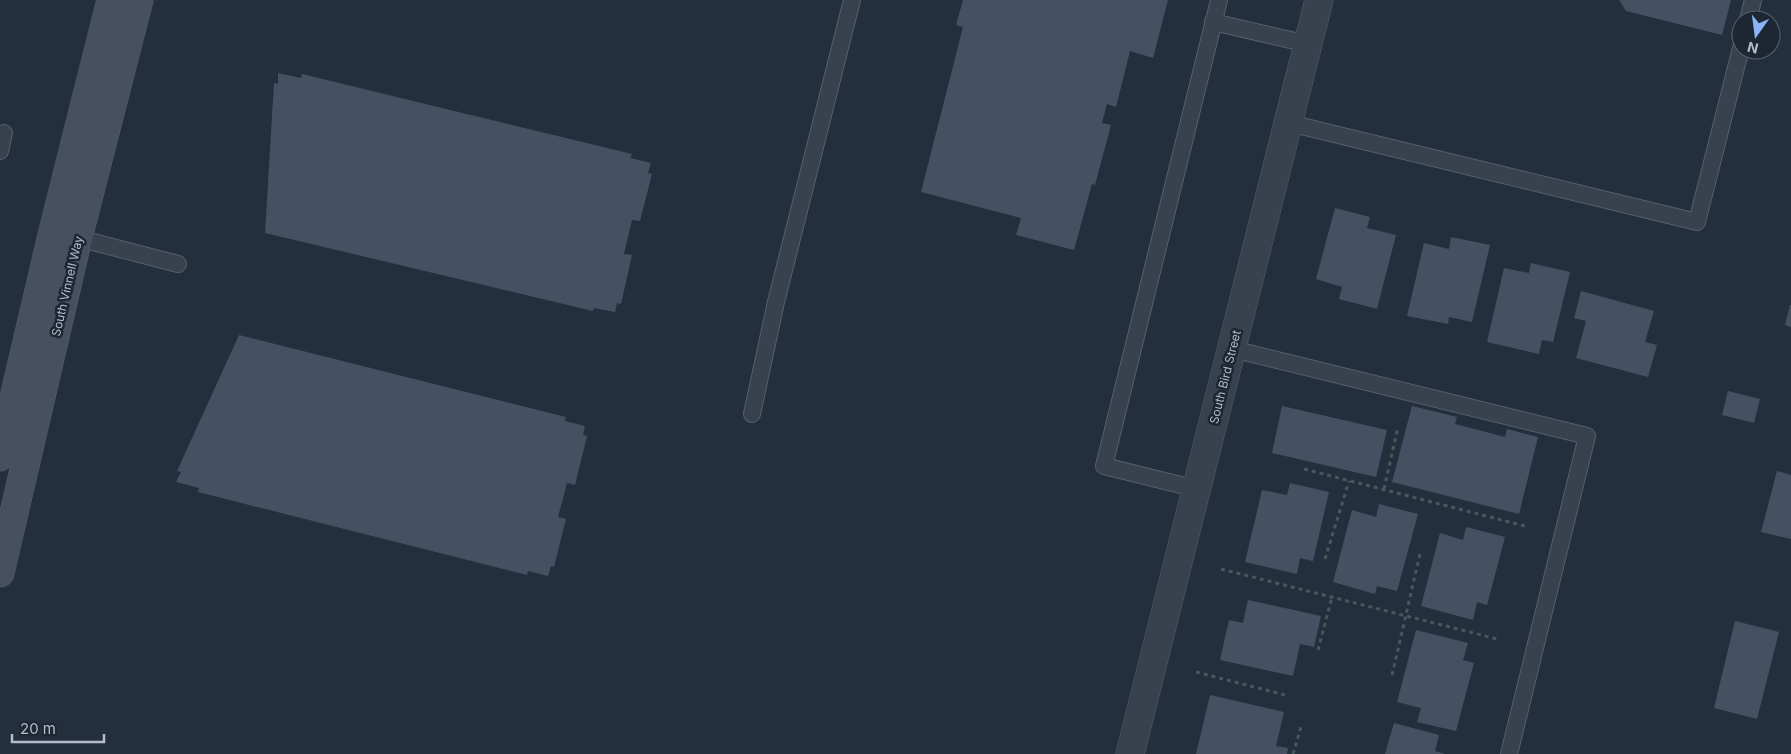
<svg xmlns="http://www.w3.org/2000/svg" width="1791" height="754" font-family="Inter,sans-serif">
  <style>
    .building { fill: #455162 }
    .lines { fill: none; stroke-linecap: round; stroke-linejoin: round }
    .lane-casing { stroke: #565f6c; stroke-width: 18 }
    .street-casing { stroke: #565f6c; stroke-width: 29 }
    .secondary-casing { stroke: #565f6c; stroke-width: 29 }
    .path { stroke: #44595c; stroke-width: 3; stroke-dasharray: 4 4; stroke-linecap: butt }
    .lane { stroke: #38414e; stroke-width: 16 }
    .street { stroke: #38414e; stroke-width: 28 }
    .secondary { stroke: #465061; stroke-width: 28 }
    .labels { text-anchor: middle; dominant-baseline: central; stroke-width: 5; stroke-linejoin: round; paint-order: stroke }
    .street-label { font-size: 12px; fill: #b4bcc9; stroke: #1d2633 }
  </style>
  <rect width="100%" height="100%" fill="#242f3e"/>
  <!-- building -->
  <g class="building">
    <polygon points="963,0 1168,0 1153,58 1130,51 1116,107 1107,104 1102,123 1111,125 1095,185 1092,184 1074,250 1016,235 1021,218 921,192 963,27 956,25"/>
    <polygon points="1619,0 1731,0 1722,35 1626,11"/>
    <polygon points="278,73 301,78 302,74 632,154 630,158 651,163 648,173 652,174 640,221 632,220 624,254 632,255 621,304 617,303 615,312 594,308 593,311 265,233 274,83 278,84"/>
    <polygon points="1335,208 1370,217 1367,228 1396,235 1377,309 1339,299 1342,287 1316,279"/>
    <polygon points="1451,237 1490,245 1472,322 1449,317 1448,324 1407,316 1424,243 1449,249"/>
    <polygon points="1531,263 1570,272 1553,342 1542,340 1539,354 1487,342 1504,268 1529,273"/>
    <polygon points="1581,291 1654,311 1645,342 1657,345 1648,377 1576,358 1586,321 1574,318"/>
    <polygon points="1790,305 1791,305 1791,327 1785,325"/>
    <polygon points="239,335 566,417 565,421 585,426 583,435 587,436 575,485 567,483 558,517 566,519 554,567 551,566 548,576 528,571 527,575 198,492 199,488 176,482 181,472 177,471"/>
    <polygon points="1728,391 1760,399 1754,423 1722,415"/>
    <polygon points="1282,406 1387,430 1376,477 1272,453"/>
    <polygon points="1412,406 1457,417 1455,424 1505,437 1507,429 1538,437 1519,514 1392,482"/>
    <polygon points="1777,471 1791,475 1791,539 1761,532"/>
    <polygon points="1290,483 1329,492 1313,561 1300,558 1297,574 1245,562 1262,490 1287,495"/>
    <polygon points="1379,504 1418,514 1397,591 1377,586 1375,594 1333,582 1352,510 1376,517"/>
    <polygon points="1466,527 1505,537 1487,605 1477,602 1473,620 1421,606 1440,533 1463,540"/>
    <polygon points="1248,600 1321,616 1314,647 1300,644 1293,676 1220,660 1229,620 1243,623"/>
    <polygon points="1735,621 1779,632 1757,719 1714,708"/>
    <polygon points="1416,630 1468,643 1463,660 1474,663 1456,731 1417,722 1421,708 1397,702"/>
    <polygon points="1210,695 1284,712 1276,746 1288,748 1287,754 1196,754"/>
    <polygon points="1394,723 1439,735 1435,751 1445,754 1385,754"/>
  </g>
  <g class="lines">
    <!-- lane casing -->
    <g class="lane-casing">
      <g id="lane">
        <polyline points="1748,20 1753,0"/>
        <polyline points="1213,22 1308,44"/>
        <polyline points="1289,123 1697,222 1741,48"/>
        <polyline points="0,151 4,133"/>
        <polyline points="70,236 178,264"/>
        <polyline points="1232,349 1587,436 1509,754"/>
        <polyline points="752,414 776,302 852,0"/>
        <polyline points="1197,489 1104,466 1219,0"/>
      </g>
    </g>
    <!-- street casing -->
    <g class="street-casing">
      <polyline id="street" points="1130,754 1319,0"/>
    </g>
    <!-- secondary casing -->
    <g class="secondary-casing">
      <g id="secondary">
        <polyline points="0,457 53,231 111,0"/>
        <polyline points="0,573 78,238 139,0"/>
      </g>
    </g>
    <!-- path -->
    <g class="path">
      <polyline points="1304,469 1525,526"/>
      <polyline points="1384,489 1398,427"/>
      <polyline points="1325,559 1349,481"/>
      <polyline points="1221,569 1497,639"/>
      <polyline points="1318,650 1332,597"/>
      <polyline points="1196,672 1285,695"/>
      <polyline points="1392,675 1420,554"/>
      <polyline points="1293,754 1301,727"/>
    </g>
    <!-- lane -->
    <use href="#lane" class="lane"/>
    <!-- street -->
    <use href="#street" class="street"/>
    <!-- secondary -->
    <use href="#secondary" class="secondary"/>
  </g>
  <g class="labels">
    <!-- street labels -->
    <g class="street-label">
      <text transform="translate(67 286) rotate(-77)">South Vinnell Way</text>
      <text transform="translate(1225 377) rotate(-76)">South Bird Street</text>
    </g>
  </g>
  <!-- north arrow -->
  <g transform="translate(1756 35) rotate(194)"><circle r="24" fill="#1d2633" stroke="#59626f"/>
  <path d="M0-4L9 19L0 12L-9 19Z" fill="#8ab4f8"/>
  <text y="-8" font-size="14" font-weight="bold" text-anchor="middle" fill="#b4bcc9">N</text>
  </g>
  <!-- scale -->
  <path d="M12 734v8h92v-8" fill="none" stroke="#b4bcc9" stroke-width="2.5"/>
  <text x="20" y="734" font-size="15" fill="#b4bcc9" stroke="#1d2633" stroke-width="4" paint-order="stroke">20 m</text>
</svg>
